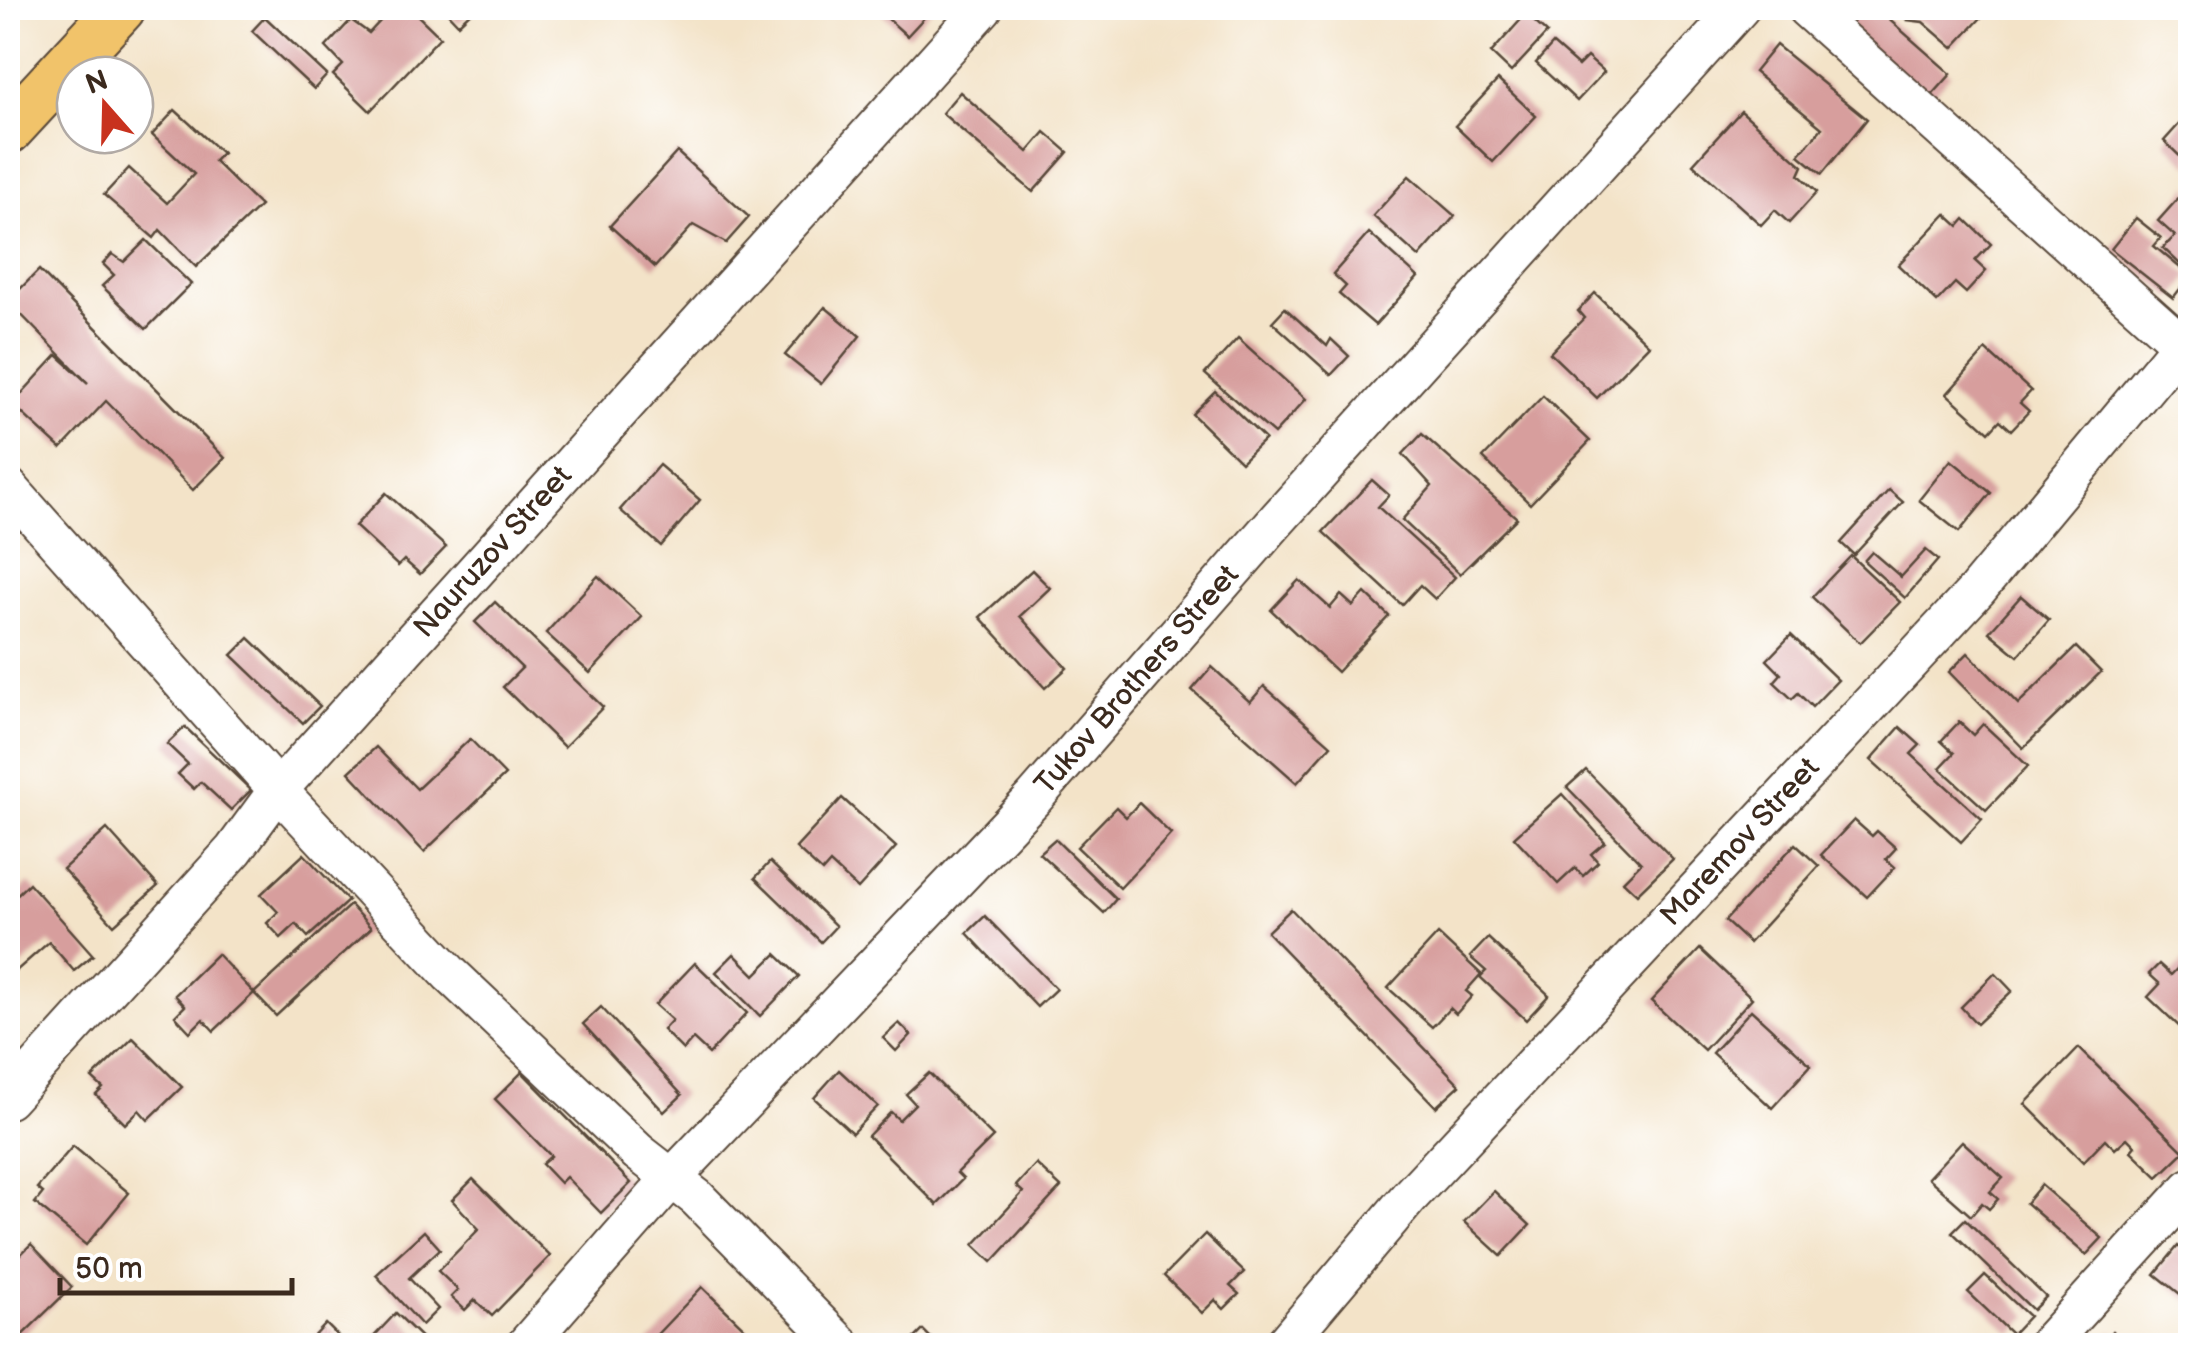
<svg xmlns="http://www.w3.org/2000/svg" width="2198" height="1353" font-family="'Balsamiq Sans',sans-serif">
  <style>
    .building { fill: #d79e9d }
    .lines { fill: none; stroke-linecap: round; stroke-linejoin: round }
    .minor-casing { stroke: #574638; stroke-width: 42 }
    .major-casing { stroke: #574638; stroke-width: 52 }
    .minor { stroke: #fff; stroke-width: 38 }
    .major { stroke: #f1c36a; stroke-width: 48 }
    .labels { text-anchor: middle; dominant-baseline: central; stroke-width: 8; stroke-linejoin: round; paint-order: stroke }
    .street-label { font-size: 30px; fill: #3b2a1e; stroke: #fff }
  </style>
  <rect width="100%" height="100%" fill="#fff"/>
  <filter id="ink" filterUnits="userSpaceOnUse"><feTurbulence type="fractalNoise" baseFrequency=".01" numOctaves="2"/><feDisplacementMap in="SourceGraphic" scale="20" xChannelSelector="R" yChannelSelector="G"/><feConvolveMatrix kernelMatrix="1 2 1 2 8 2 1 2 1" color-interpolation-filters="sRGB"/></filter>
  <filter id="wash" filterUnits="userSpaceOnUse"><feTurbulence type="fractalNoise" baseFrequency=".0048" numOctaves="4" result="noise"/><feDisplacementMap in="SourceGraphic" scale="40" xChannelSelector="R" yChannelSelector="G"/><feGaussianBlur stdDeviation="2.25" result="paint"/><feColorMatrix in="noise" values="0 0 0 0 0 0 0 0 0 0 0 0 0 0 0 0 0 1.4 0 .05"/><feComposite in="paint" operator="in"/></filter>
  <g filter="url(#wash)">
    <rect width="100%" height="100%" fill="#f3e3c8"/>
    <g id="blocks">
      <!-- building -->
      <g class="building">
        <polygon points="329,8 359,8 342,21"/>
        <polygon points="370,8 410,8 440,37 370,111 333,75 343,65 326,47 351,20 369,33 382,19"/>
        <polygon points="443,8 475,8 458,24"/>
        <polygon points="876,8 933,8 907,36"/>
        <polygon points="1823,8 1876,8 1951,74 1927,101"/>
        <polygon points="1895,8 1990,8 1953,48 1923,22 1907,20"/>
        <polygon points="1526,14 1547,33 1511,72 1491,53"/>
        <polygon points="265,17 327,75 314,89 252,31"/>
        <polygon points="1553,44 1578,66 1587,57 1604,72 1577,101 1536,63"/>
        <polygon points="1776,45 1867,119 1822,174 1799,155 1822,128 1754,72"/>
        <polygon points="1498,80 1536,116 1493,162 1455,126"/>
        <polygon points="960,92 1028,152 1045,132 1068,152 1033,192 942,113"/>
        <polygon points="175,110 222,153 214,161 260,206 196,267 160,230 154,238 104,195 129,168 167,203 194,174 152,135"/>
        <polygon points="1741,111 1803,166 1799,175 1817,192 1789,223 1775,210 1761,225 1693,164"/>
        <polygon points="2190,112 2190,166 2164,141"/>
        <polygon points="677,152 749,217 726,243 693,225 655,267 610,226"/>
        <polygon points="1409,176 1455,216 1419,257 1373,216"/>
        <polygon points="2190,185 2190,257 2182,266 2163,248 2175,236 2158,221"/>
        <polygon points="1946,214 1959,226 1965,219 1991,244 1975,261 1986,271 1966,293 1955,283 1937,302 1898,265"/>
        <polygon points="2136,218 2161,238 2154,246 2190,276 2173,298 2111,249"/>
        <polygon points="1369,233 1418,277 1375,325 1339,294 1346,286 1333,274"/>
        <polygon points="146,240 191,284 146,329 102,286 114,275 103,264 112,254 124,262"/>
        <polygon points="39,270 225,458 193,490 106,401 61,449 12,404 57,355 88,383 8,301"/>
        <polygon points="1595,293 1649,345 1597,398 1550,353 1584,318 1578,311"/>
        <polygon points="825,307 860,336 821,384 785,355"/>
        <polygon points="1285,308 1327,346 1331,339 1349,356 1331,375 1272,322"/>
        <polygon points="1238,338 1306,399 1274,434 1205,374"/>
        <polygon points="1986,350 2031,391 2020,403 2029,411 2011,430 2000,420 1989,432 1947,394"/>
        <polygon points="1215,391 1265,439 1241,462 1192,414"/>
        <polygon points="1543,396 1590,441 1530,504 1483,458"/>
        <polygon points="1422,434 1517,518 1460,574 1402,520 1432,486 1403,454"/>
        <polygon points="1951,460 1991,493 1959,532 1919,500"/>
        <polygon points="659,465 700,500 661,546 620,510"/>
        <polygon points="1372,480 1389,495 1378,507 1455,577 1435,599 1420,585 1402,605 1323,532"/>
        <polygon points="1889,490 1903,502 1854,555 1841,543"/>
        <polygon points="386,493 446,547 420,574 404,560 398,566 355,526"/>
        <polygon points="1926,550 1938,560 1905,598 1864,561 1872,552 1901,577"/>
        <polygon points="1851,556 1900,602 1860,643 1812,597"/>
        <polygon points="1032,570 1050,588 1020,616 1067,668 1045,688 980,617"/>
        <polygon points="598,576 642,617 590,673 546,633"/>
        <polygon points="1299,580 1330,608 1341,595 1353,606 1365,593 1389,616 1337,672 1271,610"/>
        <polygon points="2021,596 2049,620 2018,656 1989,632"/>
        <polygon points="495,602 603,707 564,747 503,687 522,668 475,622"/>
        <polygon points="1791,635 1838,680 1812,707 1798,693 1792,699 1774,682 1781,674 1767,660"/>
        <polygon points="249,638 320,706 303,723 232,655"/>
        <polygon points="2076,647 2101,672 2023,748 1949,672 1968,653 2018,704"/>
        <polygon points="1212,667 1250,702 1264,686 1331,745 1297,783 1192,690"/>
        <polygon points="1959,722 1973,735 1983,724 2028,766 1986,810 1940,768 1954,753 1941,741"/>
        <polygon points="185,727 251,790 231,810 201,782 194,789 178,774 188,764 167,744"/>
        <polygon points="1900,727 1920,745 1911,754 1982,819 1961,842 1871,760"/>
        <polygon points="470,739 505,775 424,852 349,772 376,747 417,789"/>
        <polygon points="1586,770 1673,859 1637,894 1623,881 1641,863 1567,787"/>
        <polygon points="1562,794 1605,842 1591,854 1598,862 1583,876 1575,868 1558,884 1514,837"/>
        <polygon points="842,798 896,847 858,889 830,863 822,872 796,848"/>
        <polygon points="1139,803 1171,834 1120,888 1077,847 1116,807 1126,817"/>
        <polygon points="1854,820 1872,836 1877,831 1896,848 1886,859 1895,867 1867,897 1821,855"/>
        <polygon points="107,829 158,886 114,925 63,869"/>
        <polygon points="1055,839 1116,899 1104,913 1039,853"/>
        <polygon points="1795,844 1819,866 1749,943 1725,921"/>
        <polygon points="304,854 348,901 308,937 296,924 281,938 267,923 278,912 261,894"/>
        <polygon points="770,862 836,926 821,942 755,878"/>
        <polygon points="29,883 93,955 74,971 49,942 15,972 8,963 8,903"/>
        <polygon points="350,905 371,928 276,1016 254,993"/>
        <polygon points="1291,909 1460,1085 1436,1107 1267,932"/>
        <polygon points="985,916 1056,989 1037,1007 967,933"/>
        <polygon points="1438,934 1481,974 1466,991 1472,996 1456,1014 1450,1008 1432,1027 1388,988"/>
        <polygon points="1488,938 1549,995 1526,1020 1480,977 1486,971 1470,957"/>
        <polygon points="1700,949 1752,998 1704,1050 1651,1001"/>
        <polygon points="217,954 254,993 214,1031 203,1019 190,1032 175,1016 185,1006 175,995"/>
        <polygon points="734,954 755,975 776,954 799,976 760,1016 716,972"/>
        <polygon points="2190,955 2190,1024 2184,1031 2148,997 2160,984 2149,974 2159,964 2171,975"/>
        <polygon points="695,963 747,1013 709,1054 693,1039 683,1050 663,1030 672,1020 655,1005"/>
        <polygon points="1995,973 2012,991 1977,1024 1961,1007"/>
        <polygon points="601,1007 682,1095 664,1112 583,1024"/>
        <polygon points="1751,1010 1811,1065 1772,1108 1712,1053"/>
        <polygon points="899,1023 911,1035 896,1051 883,1038"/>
        <polygon points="133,1038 182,1087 148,1120 139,1110 125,1124 96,1095 103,1088 92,1078"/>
        <polygon points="2079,1048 2184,1152 2158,1177 2131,1151 2135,1146 2127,1138 2115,1149 2105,1139 2083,1162 2025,1104"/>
        <polygon points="839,1070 878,1106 852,1133 814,1098"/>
        <polygon points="522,1072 631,1183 601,1213 566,1177 560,1183 542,1164 551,1156 495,1099"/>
        <polygon points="929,1073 993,1137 957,1173 963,1179 937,1205 868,1136 891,1112 899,1120 915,1104 906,1094"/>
        <polygon points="1962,1141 2003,1178 1990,1192 1998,1199 1989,1209 1982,1203 1971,1216 1928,1178"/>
        <polygon points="73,1146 129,1193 86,1245 35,1203 43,1193 37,1188"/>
        <polygon points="1036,1164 1061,1187 992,1262 974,1245 1023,1192 1016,1186"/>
        <polygon points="473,1179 550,1256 492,1316 475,1300 465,1310 451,1297 458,1290 438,1271 479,1229 452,1200"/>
        <polygon points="2041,1185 2102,1238 2086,1255 2026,1203"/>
        <polygon points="1494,1191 1530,1225 1501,1256 1464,1222"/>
        <polygon points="1965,1219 2046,1297 2033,1310 1952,1232"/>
        <polygon points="424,1231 440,1249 409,1278 438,1309 422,1325 376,1275"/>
        <polygon points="1205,1234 1244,1272 1230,1286 1239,1294 1224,1309 1215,1300 1202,1313 1164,1276"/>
        <polygon points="31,1244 72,1287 12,1345 8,1340 8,1267"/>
        <polygon points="2178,1246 2190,1256 2190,1302 2155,1274"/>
        <polygon points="1985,1275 2029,1316 2012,1334 1968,1292"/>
        <polygon points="702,1287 763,1346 646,1346"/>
        <polygon points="396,1313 430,1346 365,1346"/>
        <polygon points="326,1324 348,1346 305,1346"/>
        <polygon points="923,1330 939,1346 907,1346"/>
        <polygon points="2112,1331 2129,1346 2100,1346"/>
      </g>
    </g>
  </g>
  <g filter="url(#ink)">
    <use href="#blocks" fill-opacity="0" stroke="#574638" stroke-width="2.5"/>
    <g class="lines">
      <!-- minor casing -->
      <g class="minor-casing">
        <g id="minor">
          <polyline points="1806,8 2190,352"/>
          <polyline points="8,487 278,790 450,974 638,1152 697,1198 842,1346"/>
          <polyline points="8,1099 234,850 278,790 983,8"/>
          <polyline points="525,1346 672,1178 1034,798 1275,522 1740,8"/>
          <polyline points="1283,1346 1409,1197 1977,590 2190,334"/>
          <polyline points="2046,1346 2190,1188"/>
        </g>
      </g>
      <!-- major casing -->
      <g class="major-casing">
        <polyline id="major" points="8,130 121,8"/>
      </g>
      <!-- minor -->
      <use href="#minor" class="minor"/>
      <!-- major -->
      <use href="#major" class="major"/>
    </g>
  </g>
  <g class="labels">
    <!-- street labels -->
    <g class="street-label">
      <text transform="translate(493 552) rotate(-48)">Nauruzov Street</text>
      <text transform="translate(1137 680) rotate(-49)">Tukov Brothers Street</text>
      <text transform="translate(1740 842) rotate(-47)">Maremov Street</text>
    </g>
  </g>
  <!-- margin -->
  <rect width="2198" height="1353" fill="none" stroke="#fff" stroke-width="40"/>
  <!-- north arrow -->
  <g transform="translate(105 105) rotate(340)"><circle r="48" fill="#ffffff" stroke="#b1aaa5" stroke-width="2.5"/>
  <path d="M0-8L18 38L0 25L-18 38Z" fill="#c8321e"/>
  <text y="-15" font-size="28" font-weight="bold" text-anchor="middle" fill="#3b2a1e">N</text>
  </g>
  <!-- scale -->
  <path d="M60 1278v15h232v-15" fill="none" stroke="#3b2a1e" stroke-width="5"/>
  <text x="75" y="1278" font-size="30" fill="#3b2a1e" stroke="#ffffff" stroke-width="8" paint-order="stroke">50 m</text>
</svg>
